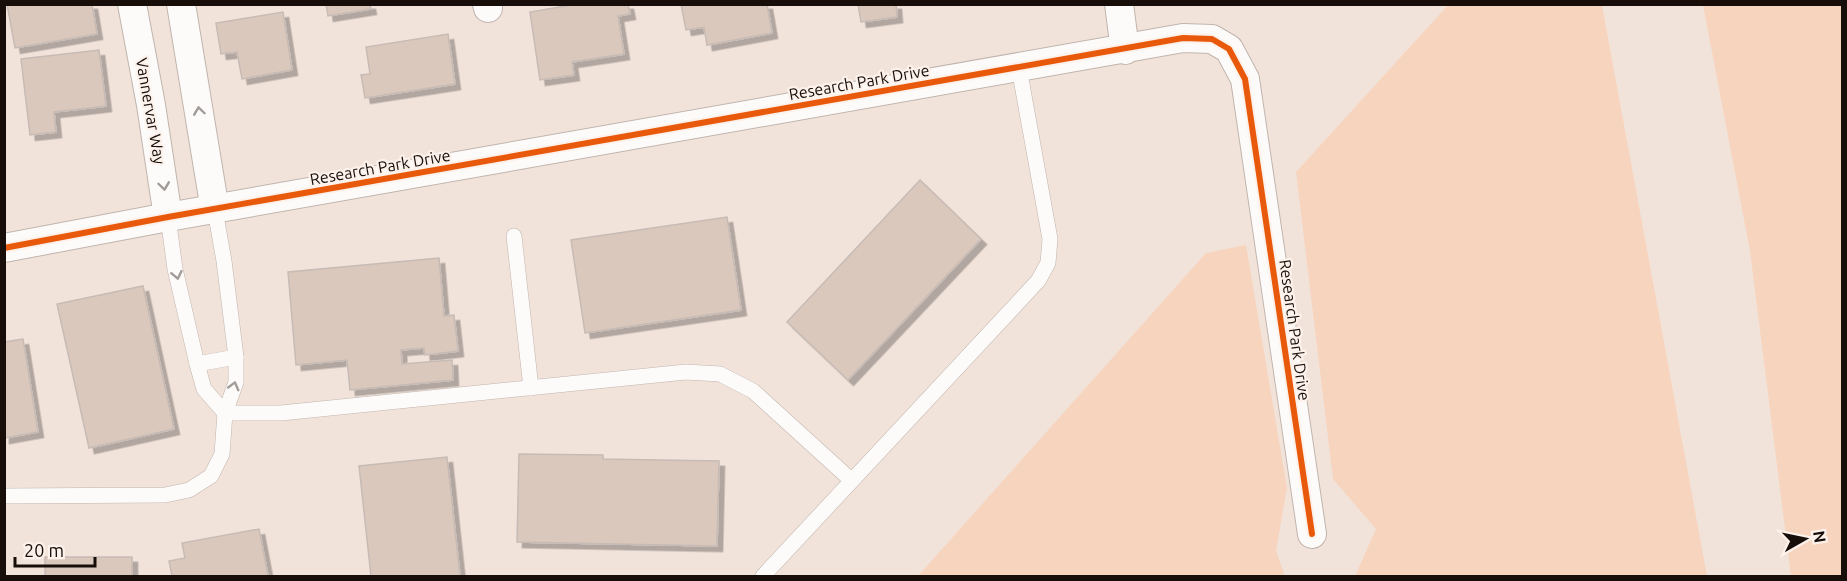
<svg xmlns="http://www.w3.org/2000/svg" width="1847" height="581" font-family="Ubuntu,sans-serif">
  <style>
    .green { fill: #f7d4be }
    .building { fill: #dbc8bc; stroke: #c7bbb5; stroke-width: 1.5; filter: url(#shadow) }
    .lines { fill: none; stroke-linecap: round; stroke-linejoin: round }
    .lane-casing { stroke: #c0b5ae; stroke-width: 16 }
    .street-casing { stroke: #c0b5ae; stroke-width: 30 }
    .lane { stroke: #fdfbf9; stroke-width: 15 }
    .street { stroke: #fdfbf9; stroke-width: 28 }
    .cycleway-casing { stroke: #fdf2eb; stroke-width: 10 }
    .cycleway { stroke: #e8590c; stroke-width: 6 }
    .oneway { stroke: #a19c99 }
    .labels { text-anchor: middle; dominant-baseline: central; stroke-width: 4.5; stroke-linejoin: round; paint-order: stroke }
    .street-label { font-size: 16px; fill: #170e09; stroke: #fdf2eb }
  </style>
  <defs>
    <filter id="shadow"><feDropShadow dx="5.5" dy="5.5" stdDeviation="0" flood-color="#0004"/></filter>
  </defs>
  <rect width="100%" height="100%" fill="#f2e3da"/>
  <!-- green -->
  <g class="green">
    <polygon points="1449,4 1602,5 1707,576 1355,576 1376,529 1333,479 1296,172"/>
    <polygon points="1703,5 1842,5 1842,576 1791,576 1750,251"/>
    <polygon points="1246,245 1287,488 1276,551 1285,576 918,576 1206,253"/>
  </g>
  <!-- building -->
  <g class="building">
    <polygon points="7,4 92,4 97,34 15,48"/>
    <polygon points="326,4 370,4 371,9 328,16"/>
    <polygon points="577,4 628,4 630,14 618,16 624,54 572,62 574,75 540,80 530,12"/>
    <polygon points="681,4 767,4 772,33 707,45 704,27 686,30"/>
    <polygon points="858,4 896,4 897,17 861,22"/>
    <polygon points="283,12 292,70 242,79 237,52 221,54 216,23"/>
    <polygon points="448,34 455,84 365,98 361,75 370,74 366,47"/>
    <polygon points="99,50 106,106 54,112 56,132 30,135 21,59"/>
    <polygon points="920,180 981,239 848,380 787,322"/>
    <polygon points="727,217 741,310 585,333 571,240"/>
    <polygon points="439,258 444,316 454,315 458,351 425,355 424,348 401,350 402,364 452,360 453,380 350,390 347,360 296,365 288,272"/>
    <polygon points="143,286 174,429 89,448 57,304"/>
    <polygon points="23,339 38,432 4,438 4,342"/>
    <polygon points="519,454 603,455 603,459 719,461 717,546 517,542"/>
    <polygon points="447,457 460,576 371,576 359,466"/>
    <polygon points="259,529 268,576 172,576 169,561 185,558 182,543"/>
    <rect x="45" y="557" width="87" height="19"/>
  </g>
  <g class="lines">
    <!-- lane casing -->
    <g class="lane-casing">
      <g id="lane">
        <polyline points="168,217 175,269 197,364 204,389 225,413 281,413 686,372 720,374 753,391 851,480"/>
        <polyline points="514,236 531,388"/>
        <polyline points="197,364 236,357"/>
        <polyline points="4,496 165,495 189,490 211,476 222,454 225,413 236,382 236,357 224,261 215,210"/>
        <polyline points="763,576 1038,281 1048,263 1050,239 1019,68"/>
      </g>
    </g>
    <!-- street casing -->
    <g class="street-casing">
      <g id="street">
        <polyline points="132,4 151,105 168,217"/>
        <polyline points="181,4 215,210"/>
        <polyline points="487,4 488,8"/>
        <polyline points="1119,4 1125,50"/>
        <polyline points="4,248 168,217 1183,38 1212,39 1229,49 1245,79 1312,534"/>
      </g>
    </g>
    <!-- lane -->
    <use href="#lane" class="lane"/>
    <!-- street -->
    <use href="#street" class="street"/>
    <!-- cycleway casing -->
    <g class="cycleway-casing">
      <polyline id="cycleway" points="4,248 168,217 1183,38 1212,39 1229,49 1245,79 1312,534"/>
    </g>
    <!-- cycleway -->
    <use href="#cycleway" class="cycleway"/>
  </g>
  <!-- one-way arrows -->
  <defs><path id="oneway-chevron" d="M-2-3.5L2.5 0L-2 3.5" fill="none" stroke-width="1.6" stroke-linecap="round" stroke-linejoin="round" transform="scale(1.5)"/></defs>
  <g class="oneway">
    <use href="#oneway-chevron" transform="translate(199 111) rotate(-98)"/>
    <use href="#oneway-chevron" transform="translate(164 186) rotate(82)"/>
    <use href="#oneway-chevron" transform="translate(177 275) rotate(78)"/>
    <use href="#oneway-chevron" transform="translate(234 386) rotate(-75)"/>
  </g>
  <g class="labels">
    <!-- street labels -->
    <g class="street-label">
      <text transform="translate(859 82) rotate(-10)">Research Park Drive</text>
      <text transform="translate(151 111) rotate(80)">Vannervar Way</text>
      <text transform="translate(380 167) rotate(-10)">Research Park Drive</text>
      <text transform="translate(1295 330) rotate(82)">Research Park Drive</text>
    </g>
  </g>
  <!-- border -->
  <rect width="1847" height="581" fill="none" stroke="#170e09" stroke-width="12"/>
  <!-- north arrow -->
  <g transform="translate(1805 539) rotate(81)" stroke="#fdf2eb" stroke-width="4.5" paint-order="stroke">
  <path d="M0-4.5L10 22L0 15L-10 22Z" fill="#170e09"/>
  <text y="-9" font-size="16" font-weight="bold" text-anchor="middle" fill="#170e09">N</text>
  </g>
  <!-- scale -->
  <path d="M15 557v9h80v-9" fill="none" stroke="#170e09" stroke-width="3"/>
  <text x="24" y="557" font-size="18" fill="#170e09" stroke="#fdf2eb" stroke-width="4.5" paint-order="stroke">20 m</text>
</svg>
